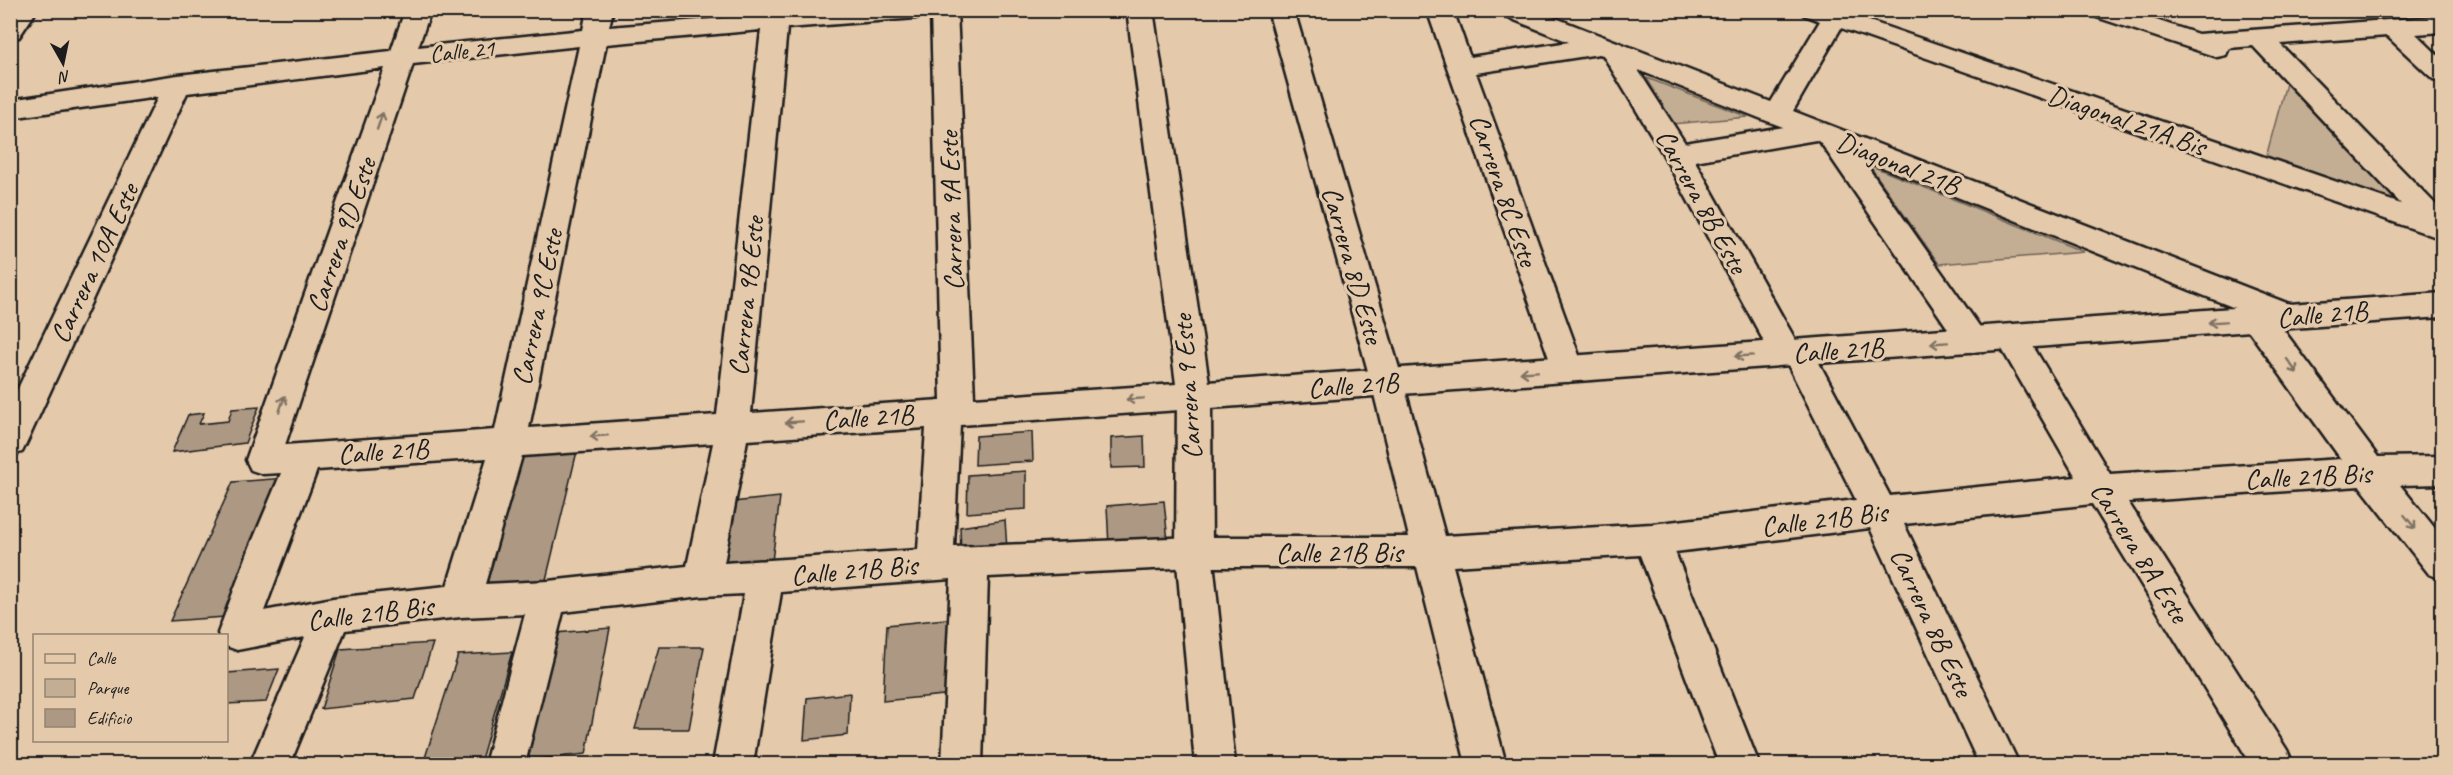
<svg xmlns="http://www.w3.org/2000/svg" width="2453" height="775" font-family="Caveat,sans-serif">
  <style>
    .green { fill: #c3ad93; stroke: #706458; stroke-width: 1.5 }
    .building { fill: #ac9883; stroke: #1c1c1c; stroke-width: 1.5 }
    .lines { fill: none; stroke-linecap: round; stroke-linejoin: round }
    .minor-casing { stroke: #1c1c1c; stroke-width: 5 }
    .tertiary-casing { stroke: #1c1c1c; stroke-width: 5 }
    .minor { fill: #e4c9ab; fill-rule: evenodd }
    .tertiary { fill: #e4c9ab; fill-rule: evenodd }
    .oneway { stroke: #807264 }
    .labels { text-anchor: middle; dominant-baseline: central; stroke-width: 6; stroke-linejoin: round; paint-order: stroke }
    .far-street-label { font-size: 24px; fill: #1c1c1c; stroke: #e4c9ab }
    .street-label { font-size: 28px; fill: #1c1c1c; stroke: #e4c9ab }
  </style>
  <rect width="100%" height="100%" fill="#e4c9ab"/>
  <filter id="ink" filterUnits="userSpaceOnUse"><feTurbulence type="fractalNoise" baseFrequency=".0167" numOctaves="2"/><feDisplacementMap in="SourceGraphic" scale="12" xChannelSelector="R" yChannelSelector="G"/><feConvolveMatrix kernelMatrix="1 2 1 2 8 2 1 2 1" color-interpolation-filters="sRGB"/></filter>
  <g filter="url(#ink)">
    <!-- green -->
    <g class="green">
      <polygon points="2288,76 2419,212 2266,157"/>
      <polygon points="1647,78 1748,117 1672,124"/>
      <polygon points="1869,165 2084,252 1939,264"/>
    </g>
    <!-- building -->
    <g class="building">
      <polygon points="259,407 245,443 172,452 188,415 204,413 199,424 228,421 232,409"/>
      <polygon points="1032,432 1033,461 975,465 976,436"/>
      <polygon points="1144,436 1145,467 1111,468 1111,438"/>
      <polygon points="579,443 544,588 484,594 523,448"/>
      <polygon points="1026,471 1026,509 967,513 968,475"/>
      <polygon points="285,478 225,617 170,621 233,482"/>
      <polygon points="780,497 771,569 722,574 732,502"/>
      <polygon points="1164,501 1168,542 1109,547 1107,506"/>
      <polygon points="1005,520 1007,549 961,556 960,527"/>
      <polygon points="955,618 954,694 883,701 887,625"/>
      <polygon points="610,628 586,754 528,760 556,633"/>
      <polygon points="433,643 415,699 321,709 340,649"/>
      <polygon points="659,647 704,647 689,729 635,729"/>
      <polygon points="512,652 480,763 423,764 458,655"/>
      <polygon points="279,669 266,702 226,704 227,673"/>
      <polygon points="850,693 848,735 804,740 807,698"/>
    </g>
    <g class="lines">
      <!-- minor casing -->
      <g class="minor-casing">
        <g id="minor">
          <polygon points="12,10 37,10 19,37 10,39"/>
          <path d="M405,10h26l-13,37 165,-17 4,-20h26l-4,17 154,-12v-5h26v3l139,-3 -3,5 -9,3 -129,10 -36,385 190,-13 -10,-390h26l17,388 202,-14 -49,-374h26l58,386 -5,9 -12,4 -234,16 -6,122 240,-10h215l-38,-155 -103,-372h26l109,372 42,154 207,-12 204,-24 -68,-135 -13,-3 -112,-208 -60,-99 -4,-1 -123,19 108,296 -4,9 -12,4 -12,-4 -129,-368h26l17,47 99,-15 -67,-27 -3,-5h36l236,92 49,-81 -16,-6 -3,-5h50l-2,4 552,190 -148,-158 -24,2 -3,7 -9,2 -127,-42 -3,-5h39l72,24 244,-18v16l-26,2 26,25v22l-9,-2 -46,-43 -107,8 162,167v28l-601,-211 -48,83 504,196 5,8 -5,8 -11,4 -7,-3 99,133 64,-1v28l-42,1 42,52v42l-13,-5 -69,-88 -232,16 159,248 6,14h-42l-159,-260 -188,20 115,240h-40l-109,-236 -195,24 84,212h-40l-79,-209 -187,11 53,198h-40l-49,-197h-223l-206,10 -6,187h-40l9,-185 -170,13 -28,172h-40l31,-170 -42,2 -139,16 -38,152h-40l40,-150 -64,3 -116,13 -55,134h-40l55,-127 -68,13 -11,-4v-10h-7l-1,-3 32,-86 31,-74 -18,1 -12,-4 -5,-10 139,-392 -198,25 -160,349 -5,10 -12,4v-51l148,-308 -148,21v-18l168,-25 213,-24zM761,30l-44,385 -188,13 77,-384zM579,46l-84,384 -210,15 128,-381zM1638,70l129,51 16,6 -98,16zM1816,140l5,3 141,206 11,3 11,-3 5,-9 -127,-181 383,153 -4,7 5,8 95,132 -231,15 -88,-146 -11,-3 -11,3 -5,9 81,140 -186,19 -81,-152 -13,-3 -101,-180zM926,428l-8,122 -194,13 23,-123zM713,443l-26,123 -139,15 -63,3 37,-128zM487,458l-40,128 -114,12 -69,13 53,-141z"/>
        </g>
      </g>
      <!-- tertiary casing -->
      <g class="tertiary-casing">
        <polygon id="tertiary" points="2442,293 2442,317 1211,408 1212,552 1235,764 1195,764 1176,552 1177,396 1182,387 1194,383"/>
      </g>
      <!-- minor -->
      <use href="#minor" class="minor"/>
      <!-- tertiary -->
      <use href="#tertiary" class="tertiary"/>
    </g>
    <!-- one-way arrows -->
    <defs><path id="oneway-shaft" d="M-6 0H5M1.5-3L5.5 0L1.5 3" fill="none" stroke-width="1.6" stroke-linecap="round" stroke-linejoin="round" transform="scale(1.5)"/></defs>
    <g class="oneway">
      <use href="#oneway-shaft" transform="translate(380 121) rotate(-71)"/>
      <use href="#oneway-shaft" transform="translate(2217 322) rotate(176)"/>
      <use href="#oneway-shaft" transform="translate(1939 343) rotate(176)"/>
      <use href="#oneway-shaft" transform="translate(1744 356) rotate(176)"/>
      <use href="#oneway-shaft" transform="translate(2292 366) rotate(54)"/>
      <use href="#oneway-shaft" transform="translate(1529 372) rotate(176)"/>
      <use href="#oneway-shaft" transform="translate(1135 399) rotate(176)"/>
      <use href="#oneway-shaft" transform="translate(282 404) rotate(-71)"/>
      <use href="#oneway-shaft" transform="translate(794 422) rotate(176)"/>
      <use href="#oneway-shaft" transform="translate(599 436) rotate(176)"/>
      <use href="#oneway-shaft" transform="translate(2410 522) rotate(51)"/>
    </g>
  </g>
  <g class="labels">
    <!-- far-street labels -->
    <g class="far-street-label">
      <text transform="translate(462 51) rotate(-6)">Calle 21</text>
    </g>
    <!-- street labels -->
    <g class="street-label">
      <text transform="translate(2127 120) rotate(19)">Diagonal 21A Bis</text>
      <text transform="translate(1898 163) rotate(21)">Diagonal 21B</text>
      <text transform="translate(1504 190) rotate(71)">Carrera 8C Este</text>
      <text transform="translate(1702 201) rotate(61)">Carrera 8B Este</text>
      <text transform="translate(951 211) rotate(-92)">Carrera 9A Este</text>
      <text transform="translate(341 235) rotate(-71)">Carrera 9D Este</text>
      <text transform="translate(94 263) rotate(-65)">Carrera 10A Este</text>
      <text transform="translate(1353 265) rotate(74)">Carrera 8D Este</text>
      <text transform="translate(746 296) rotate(-84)">Carrera 9B Este</text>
      <text transform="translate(537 307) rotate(-78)">Carrera 9C Este</text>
      <text transform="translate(2322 314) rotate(-5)">Calle 21B</text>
      <text transform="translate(1838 350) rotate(-4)">Calle 21B</text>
      <text transform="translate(1353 385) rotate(-4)">Calle 21B</text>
      <text transform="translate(1187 387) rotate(-94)">Carrera 9 Este</text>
      <text transform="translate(868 417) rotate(-4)">Calle 21B</text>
      <text transform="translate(383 451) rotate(-4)">Calle 21B</text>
      <text transform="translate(2308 476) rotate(-3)">Calle 21B Bis</text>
      <text transform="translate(1824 519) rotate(-7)">Calle 21B Bis</text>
      <text x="1339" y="552">Calle 21B Bis</text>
      <text transform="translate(2140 552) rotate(58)">Carrera 8A Este</text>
      <text transform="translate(854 570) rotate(-5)">Calle 21B Bis</text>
      <text transform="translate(370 613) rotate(-7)">Calle 21B Bis</text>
      <text transform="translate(1932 622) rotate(65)">Carrera 8B Este</text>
    </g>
  </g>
  <!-- margin -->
  <rect width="2453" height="775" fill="none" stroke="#e4c9ab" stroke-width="36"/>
  <rect x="18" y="18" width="2417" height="739" fill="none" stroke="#1c1c1c" stroke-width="2" filter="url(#ink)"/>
  <!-- legend -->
  <rect x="33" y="634" width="195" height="108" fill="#e4c9ab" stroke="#948472" stroke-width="1.5"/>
  <rect x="45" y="654" width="30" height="9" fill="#e4c9ab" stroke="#948472" stroke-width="1.5"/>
  <text x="87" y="664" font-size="18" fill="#1c1c1c">Calle</text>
  <rect x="45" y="679" width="30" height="18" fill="#c3ad93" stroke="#948472" stroke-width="1.5"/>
  <text x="87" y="694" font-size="18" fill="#1c1c1c">Parque</text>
  <rect x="45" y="709" width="30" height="18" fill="#ac9883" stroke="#948472" stroke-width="1.5"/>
  <text x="87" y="724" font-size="18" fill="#1c1c1c">Edificio</text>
  <!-- north arrow -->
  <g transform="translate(63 63) rotate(171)" stroke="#e4c9ab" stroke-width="4.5" paint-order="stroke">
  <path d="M0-4.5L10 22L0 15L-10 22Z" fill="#1c1c1c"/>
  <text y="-9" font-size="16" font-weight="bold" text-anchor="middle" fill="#1c1c1c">N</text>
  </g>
</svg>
